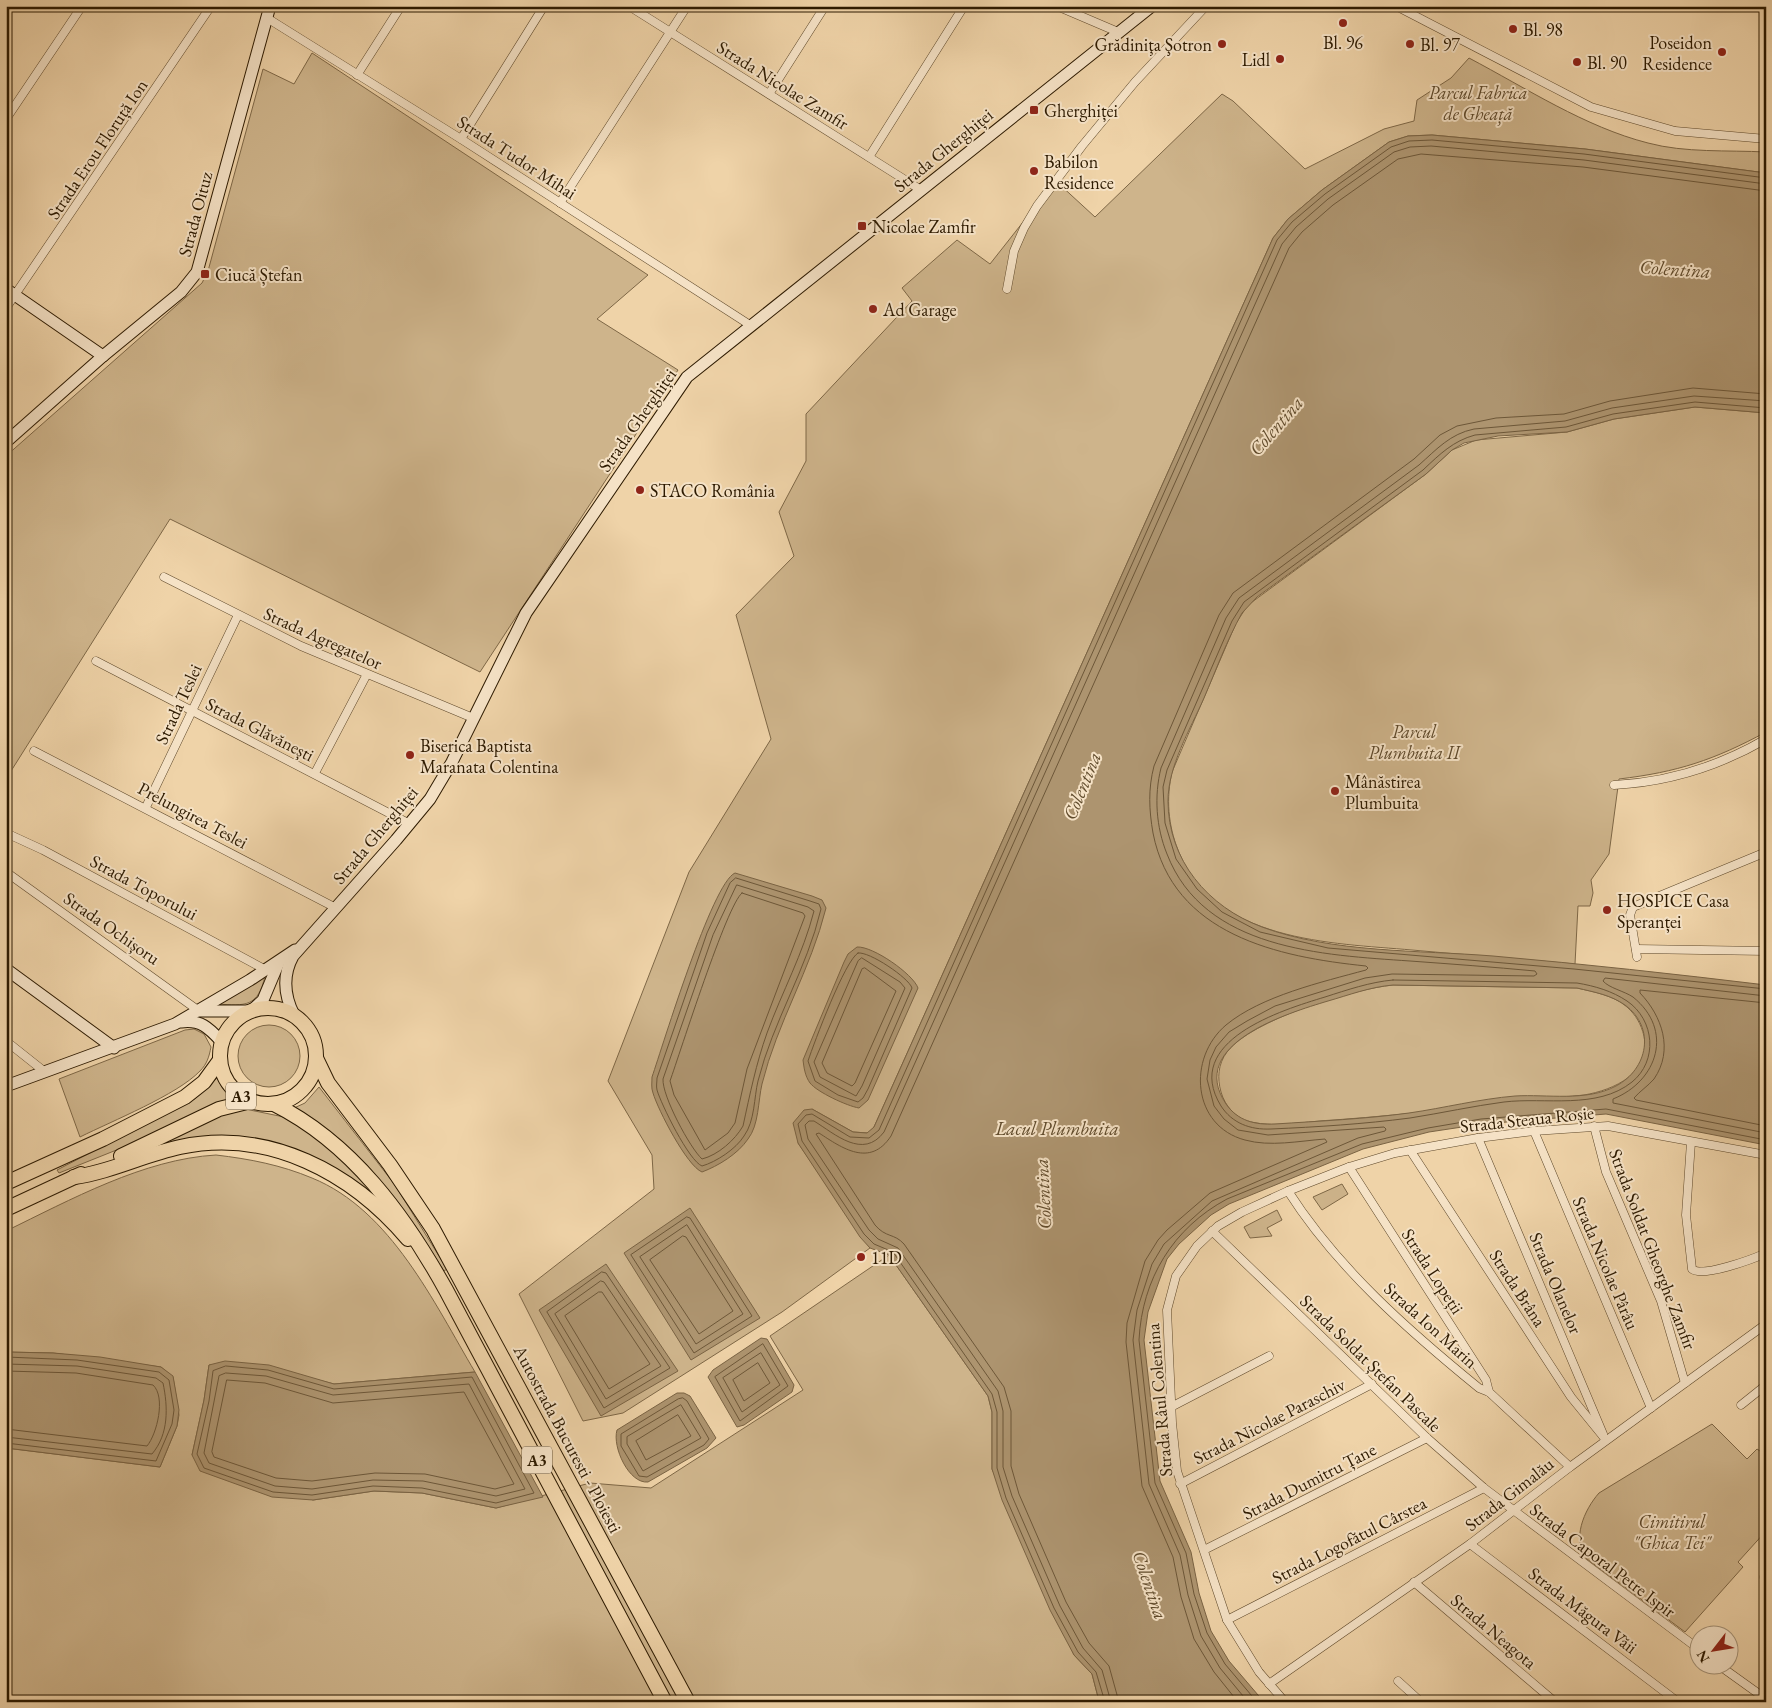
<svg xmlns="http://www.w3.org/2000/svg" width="1772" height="1708" font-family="'EB Garamond',serif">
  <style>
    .green { fill: #ceb48b; stroke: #7e6746 }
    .water { fill: #ad946f; stroke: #7a6343; fill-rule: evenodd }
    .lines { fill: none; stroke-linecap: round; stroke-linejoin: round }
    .shore { stroke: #6d5738; stroke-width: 1 }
    .street-casing { stroke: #5e482a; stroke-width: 9 }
    .secondary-casing { stroke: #2d1a00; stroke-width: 13 }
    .highway-casing { stroke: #2d1a00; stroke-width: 16 }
    .street { stroke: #f5e2c6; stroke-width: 8 }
    .secondary { stroke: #f5e2c6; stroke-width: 11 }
    .highway { stroke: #efd3a8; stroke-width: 14 }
    .poi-dot { fill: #8f2418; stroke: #f5e2c6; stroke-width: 2 }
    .labels { text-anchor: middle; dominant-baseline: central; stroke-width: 4; stroke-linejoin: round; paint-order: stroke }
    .shield { fill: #f5e2c6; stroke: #69563b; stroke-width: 1 }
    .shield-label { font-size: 16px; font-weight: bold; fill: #2d1a00 }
    .poi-label { font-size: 18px; fill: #2d1a00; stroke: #f5e2c6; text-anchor: start }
    .street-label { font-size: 18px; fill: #2d1a00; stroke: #f5e2c6 }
    .park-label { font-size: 18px; font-style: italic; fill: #5d482a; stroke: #f5e2c6 }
    .water-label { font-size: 19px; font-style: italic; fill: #604b2c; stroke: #f5e2c6 }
  </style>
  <rect width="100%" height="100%" fill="#efd3a8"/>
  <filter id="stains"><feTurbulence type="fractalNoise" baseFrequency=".004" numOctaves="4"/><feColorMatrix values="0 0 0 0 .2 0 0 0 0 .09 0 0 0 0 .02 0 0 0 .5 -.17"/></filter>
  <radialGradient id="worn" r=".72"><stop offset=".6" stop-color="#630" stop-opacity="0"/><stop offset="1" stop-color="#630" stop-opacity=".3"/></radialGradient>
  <!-- green -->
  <g class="green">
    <polygon points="312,53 648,275 597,319 678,370 480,672 170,519 6,779 6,456 202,283 208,271 263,69 294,84"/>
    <path d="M1469,58c57,30 116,69 179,85 37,10 80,7 118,9v21l-181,-24 -153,-14 -24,1 -19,6 -67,48 -34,29 -15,19 -399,889 -6,6 -15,-1 -41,-23 -14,34 72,105 -88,64 -159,101 -40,8 -64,-127 135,-105 -2,-34 -44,-74 81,-209 82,-133 -35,-124 58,-59 -15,-44 27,-51v-47l106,-113 -10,-13 55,-48 33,24 52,-66 16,-15 37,34 127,-123 11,7 72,68 79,-40 30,-8 3,-21 34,-22z"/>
    <path d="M1695,407l71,6v319c-52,28 -88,40 -147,47l-10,75 -18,26 2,13 -3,13h-12l-3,58c-55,-5 -109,-9 -163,-14 -81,-7 -199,-8 -234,-100 -10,-25 -12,-52 -6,-78l64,-149 12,-18 178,-131 26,-24 24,-10 91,-8 47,-13z"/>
    <path d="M265,976c-7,31 -19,30 -48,28z"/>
    <path d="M1393,985l184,3c17,4 36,7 50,19 9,8 14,17 17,29 8,37 -30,54 -60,59 -83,8 -166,19 -250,25 -26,1 -57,8 -83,2 -15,-3 -26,-16 -30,-30 -4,-14 -3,-28 6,-40 24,-32 125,-63 166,-67z"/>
    <circle cx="269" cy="1056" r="31"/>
    <path d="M194,1029l10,5 7,13c-2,10 -4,17 -11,24 -23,24 -88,50 -120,66l-21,-58 126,-49z"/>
    <polygon points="217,1078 222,1087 232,1099 149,1137 59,1173 57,1170 196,1098"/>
    <polygon points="319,1087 395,1185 447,1269 444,1271 416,1227 387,1190 294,1108 305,1103"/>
    <polygon points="245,1109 289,1118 324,1144 357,1174 390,1210 292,1149 151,1149 220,1114"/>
    <path d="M216,1155c34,4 65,10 96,23 79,32 122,125 163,194l-141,12 -31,-8 -94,-11 -5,35 -12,55 121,45 61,-9 48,2 74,15 94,-25 61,5 152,-98 -33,-54 119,-81 99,141 4,16v57l82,186 18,19 6,23 3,5h-1095v-254l154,19 17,-41 2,-11 -6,-38 -12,-10 -108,-14 -47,-1v-121c64,-31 138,-72 210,-76z"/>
    <polygon points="1342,1184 1348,1194 1322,1210 1313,1197"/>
    <polygon points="1277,1210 1282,1220 1267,1228 1272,1236 1250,1238 1244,1227"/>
    <path d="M1712,1424l35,35 10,-10 9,6v76l-28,31 5,5 -58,65 -98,-73c-16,-19 -3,-49 12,-66z"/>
  </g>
  <!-- water -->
  <g class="water">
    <path d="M1432,135l153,14 181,24v240l-71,-6 -81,12 -47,13 -69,4 -34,7 -12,7 -26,24 -169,123 -15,16c-15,27 -26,57 -38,85 -14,32 -36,68 -36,103 0,59 40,106 94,126 70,26 157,23 231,29 91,8 182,18 273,29v160l-160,-31 -124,10 -53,8 -66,17 -134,55 -18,11 -32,29 -12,15 -19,53 -4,28 16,141 31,71 8,41 12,38 18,30 35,41h-163l-3,-5 -6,-23 -18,-19 -24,-45 -48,-110 -10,-31v-57l-4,-16 -99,-141 -19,-7 -10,-11 -62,-94 -5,-20 11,-13 8,-1 41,23 14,1 7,-6 399,-889 15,-19 34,-29 67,-48 19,-6zM1393,985l184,3c17,4 34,7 48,17 31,23 23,64 -9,81 -30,16 -69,8 -101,10 -36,3 -71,12 -106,17 -44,6 -89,8 -134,11 -20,1 -37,-3 -49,-20 -40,-60 62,-91 102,-103 21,-6 42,-14 65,-16z"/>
    <path d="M735,873l77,23 10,4 4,8c-15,61 -49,115 -64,176 -4,17 -3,41 -14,55 -10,15 -30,27 -46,33 -15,-6 -44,-62 -49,-79 -2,-5 -1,-11 -1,-16 11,-32 60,-194 83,-204z"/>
    <path d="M857,947c16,-1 56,27 61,41l-50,112 -9,8c-12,-2 -42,-16 -49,-25 -5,-7 -6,-15 -7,-23l41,-98 4,-8z"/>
    <polygon points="690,1208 760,1318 691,1360 624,1253"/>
    <polygon points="606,1264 678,1371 601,1416 539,1310"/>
    <polygon points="761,1338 767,1339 794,1385 792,1392 744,1425 737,1427 708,1377 713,1370"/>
    <polygon points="6,1352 53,1353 100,1357 161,1367 173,1376 179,1410 177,1426 160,1467 6,1448"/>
    <polygon points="225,1361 269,1365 334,1384 475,1372 543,1497 496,1508 422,1493 374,1491 313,1500 272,1497 200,1471 192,1455 204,1400 209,1365"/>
    <path d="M677,1393h7l6,3 26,42 -9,10 -59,34c-19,2 -36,-35 -31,-52z"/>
  </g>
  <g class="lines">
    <!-- shore -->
    <g class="shore">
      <path d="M1766,408l-71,-6 -82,12 -47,13 -91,8c-22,6 -35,19 -52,35l-179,132 -12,19 -65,149 -4,17 2,36 11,36 21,30 25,23 38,20 68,16 246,21 192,20"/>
      <path d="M736,878l74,23 9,3 2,5c-14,60 -48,112 -63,172 -4,16 -3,40 -14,55 -8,13 -28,26 -42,30 -13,-5 -41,-62 -45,-76 -1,-4 0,-8 0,-12l50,-145 23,-50z"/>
      <path d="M737,885l71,22 6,4c-11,43 -32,81 -47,122 -11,31 -17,61 -24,93 -8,14 -25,29 -41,33 -12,-11 -40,-63 -39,-80l50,-144z"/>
      <path d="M742,893l61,20 2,3 -58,153 -12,54 -7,10 -23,17 -31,-55 -4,-14c10,-28 57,-177 72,-188z"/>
      <path d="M858,953c11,-2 51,25 54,35l-44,101 -5,9 -5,4 -20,-7 -23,-14 -7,-20c6,-18 37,-101 50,-108z"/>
      <polygon points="862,958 900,982 905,988 862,1086 856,1096 820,1077 814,1062 858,961"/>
      <polygon points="865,968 896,991 855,1083 852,1086 827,1073 822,1063 862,969"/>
      <path d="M1393,980l184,3c18,3 35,8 50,18 28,19 31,60 5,81 -35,28 -87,15 -128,20 -31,4 -62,11 -94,16 -46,6 -93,9 -139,11 -21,1 -39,-6 -50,-23 -40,-65 61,-96 104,-109 22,-7 45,-15 68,-17z"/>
      <path d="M1766,996l-161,-18 -2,3c6,7 21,10 30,16 41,33 25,84 -20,102v4l153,30"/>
      <path d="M1766,1003l-126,-13v3c22,23 34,57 14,86 -6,7 -14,12 -20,19l2,2 130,26"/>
      <polygon points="687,1217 690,1218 752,1316 694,1353 631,1255"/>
      <polygon points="687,1225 743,1314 696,1344 640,1257"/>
      <polygon points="683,1236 686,1237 733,1311 699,1334 650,1260"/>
      <polygon points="602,1272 606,1273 670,1368 604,1408 547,1312"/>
      <polygon points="601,1281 604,1282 661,1366 606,1399 555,1314"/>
      <polygon points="599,1292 602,1292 650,1364 609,1389 565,1316"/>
      <polygon points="763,1344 788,1386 740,1421 715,1377"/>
      <polygon points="761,1353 780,1385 742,1412 723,1378"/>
      <polyline points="6,1357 77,1360 159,1372 169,1380 174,1410 172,1424 156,1461 6,1443"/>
      <polygon points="758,1363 770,1383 744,1401 733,1380"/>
      <path d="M6,1364l71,2 79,12 7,5c5,24 6,51 -11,71l-146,-17"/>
      <polygon points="226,1366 268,1370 334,1389 472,1377 534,1493 496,1503 422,1488 373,1486 312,1495 273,1492 204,1468 197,1454 209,1401 213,1371"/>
      <path d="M6,1371l70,2 77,12c13,12 4,49 -6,61l-141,-17"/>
      <polygon points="226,1373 266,1376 333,1395 469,1384 525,1489 496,1496 423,1481 373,1480 312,1489 275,1486 209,1463 204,1453 219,1376"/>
      <polygon points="227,1380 265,1383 333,1403 464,1392 514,1484 495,1489 425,1474 375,1473 312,1481 276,1478 214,1457 212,1452"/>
      <polygon points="683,1398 687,1401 709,1439 704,1445 647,1477 639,1476 621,1446 621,1434 678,1399"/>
      <polygon points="681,1405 701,1438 643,1471 627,1444 627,1437"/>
      <polygon points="678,1415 691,1436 646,1460 636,1441"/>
      <polyline points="1105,1702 1096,1672 1078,1652 1054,1608 1006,1498 997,1468 997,1412 992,1394 893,1252 874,1244 864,1234 802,1141 798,1124 806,1115 812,1114 850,1137 869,1138 879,1130 1277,240 1292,222 1325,194 1391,147 1409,141 1432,140 1584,154 1766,178"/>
      <path d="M1111,1702l-9,-32 -19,-22 -23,-42 -48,-110 -9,-29v-56l-5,-20 -100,-143 -20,-9 -9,-9 -61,-91 -3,-14 4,-4h5c21,13 49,39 70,11l398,-888 14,-17 32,-28 66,-47 16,-5 21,-1 153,14 182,24"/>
      <path d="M1119,1702l-10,-36 -20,-23 -23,-41 -47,-108 -8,-28v-55l-7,-24 -100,-143c-10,-11 -18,-6 -29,-19l-59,-91 3,-1c23,15 51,35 72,3l398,-888 13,-16 31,-27 65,-46 23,-5 162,13 183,24"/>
      <path d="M1238,1702l-24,-30 -20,-33 -13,-42 -8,-40 -31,-71 -16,-144 1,-19 18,-62 13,-21 9,-10 43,-37 117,-51 -2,-3c-26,2 -55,8 -80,1 -53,-14 -58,-82 -19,-115 35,-29 96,-43 140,-55l2,-2 -2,-2c-88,-9 -193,-31 -213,-133 -4,-23 -5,-44 1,-67l65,-151 14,-22 181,-134 26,-24 17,-9 39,-8 68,-4 46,-13 83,-13 73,6"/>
      <path d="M1248,1702l-28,-34 -19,-32 -13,-41 -8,-40 -31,-71 -16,-144 4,-30 15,-46 12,-20 48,-43 146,-63 27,-7 1,-2 -2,-2 -116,8 -30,-5 -14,-11 -10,-13 -7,-27 3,-19 6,-13 13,-15 18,-11 28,-15 90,-28 27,-4 142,2 3,-2 -2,-3c-42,-4 -84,-7 -125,-10 -87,-6 -206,-11 -243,-107 -11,-27 -13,-58 -6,-86l65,-150 13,-20 180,-133c18,-16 31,-31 55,-36l91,-8 47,-13 82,-12 72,5"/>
      <path d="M1257,1702l-32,-38 -18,-31 -13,-39 -8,-41 -31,-70 -16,-143c3,-61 34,-112 88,-141l135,-55 66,-16 53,-9 125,-10 160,31"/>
    </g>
    <!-- street casing -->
    <g class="street-casing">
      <g id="street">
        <polyline points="629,6 921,190"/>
        <polyline points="1057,6 1118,32"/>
        <polyline points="1396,6 1591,107 1675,131 1766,139"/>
        <polyline points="267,18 461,139 750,325"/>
        <polyline points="357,75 401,6"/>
        <polyline points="769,94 825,6"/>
        <polyline points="6,119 82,6"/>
        <polyline points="461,139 544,6"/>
        <polyline points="869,157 964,6"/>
        <polyline points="560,203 687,6"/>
        <polyline points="1007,289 1014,251 1024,228 1037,206 1082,146 1135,82 1206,6"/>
        <polyline points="6,308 211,6"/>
        <polyline points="164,577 301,646 473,718"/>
        <polyline points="96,661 410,824"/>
        <polyline points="34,751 336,908"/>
        <polyline points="315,773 367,674"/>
        <path d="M1614,785c56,-3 104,-18 152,-46"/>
        <polyline points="146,807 238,615"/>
        <polyline points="6,833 43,850 266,970"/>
        <polyline points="6,872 199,1011"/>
        <polyline points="1636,949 1766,951"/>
        <polyline points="1637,957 1630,915 1633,907 1766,852"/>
        <polyline points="6,1041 45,1072"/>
        <polyline points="1594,1126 1606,1172 1661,1301 1685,1383"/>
        <polyline points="1534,1131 1651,1408"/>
        <polyline points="1478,1138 1603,1434"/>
        <path d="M1691,1142l-5,73 6,54c10,9 61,-10 74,-16"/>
        <polyline points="1410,1150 1571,1397 1606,1440"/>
        <polyline points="1349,1167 1486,1380 1489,1392"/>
        <path d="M1288,1191c49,77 121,140 191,197l10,4 81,75"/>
        <polyline points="1212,1231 1427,1438 1484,1488 1700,1650"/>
        <polyline points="1741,1405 1766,1385"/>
        <polyline points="1171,1407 1269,1356"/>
        <polyline points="1180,1484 1372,1384"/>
        <polyline points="1470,1544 1678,1702"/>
        <polyline points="1204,1550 1427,1438"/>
        <polyline points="1764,1577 1766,1575"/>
        <polyline points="1414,1582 1555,1702"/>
        <polyline points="1227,1620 1484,1488"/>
        <polyline points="1720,1666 1766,1699"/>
        <polyline points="1398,1681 1421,1702"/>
        <polyline points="1269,1684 1470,1544 1570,1467 1766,1324"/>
        <polyline points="1285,1702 1259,1672 1227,1620 1177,1471 1172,1423 1167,1310 1176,1276 1197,1246 1218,1226 1242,1212 1288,1191 1349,1167 1395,1153 1478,1138 1534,1131 1608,1126 1766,1155"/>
      </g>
    </g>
    <!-- secondary casing -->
    <g class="secondary-casing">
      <g id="secondary">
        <polyline points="6,289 103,356"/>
        <polyline points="6,442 103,356 181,292 197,272 270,6"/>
        <polyline points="6,969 114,1048"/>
        <polyline points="252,1010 263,1000 279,962"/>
        <polyline points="199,1011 248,1011"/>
        <path d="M294,1015c-10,-20 -12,-39 -1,-59l103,-116 34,-41 22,-37 74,-149 161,-236 465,-371"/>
        <path d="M181,1022c19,-3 28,6 40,19"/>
        <polyline points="6,1086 175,1024 250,980 295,950"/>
      </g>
    </g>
    <!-- highway casing -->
    <g class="highway-casing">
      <g id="highway">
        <circle cx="268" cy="1056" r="48"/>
        <polyline points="316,1058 328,1083 390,1165 433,1229 688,1702"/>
        <path d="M274,1104c78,39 131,112 172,186l219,412"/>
        <polyline points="121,1156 219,1109 251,1101"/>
        <path d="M74,1177c37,-5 69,-22 106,-30 89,-19 172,26 228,92"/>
        <polyline points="6,1183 103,1139 185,1097 204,1082 220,1060"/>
        <polyline points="6,1209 81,1174"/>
      </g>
    </g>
    <!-- street -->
    <use href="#street" class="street"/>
    <!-- secondary -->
    <use href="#secondary" class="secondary"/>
    <!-- highway -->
    <use href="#highway" class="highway"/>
  </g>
  <!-- markers -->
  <g class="poi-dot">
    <circle cx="1343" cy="23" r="5"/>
    <circle cx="1513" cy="29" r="5"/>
    <circle cx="1222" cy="44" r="5"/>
    <circle cx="1410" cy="44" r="5"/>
    <circle cx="1722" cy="52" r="5"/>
    <circle cx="1280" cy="59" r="5"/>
    <circle cx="1577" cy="62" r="5"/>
    <rect x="1029" y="105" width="10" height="10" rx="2.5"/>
    <circle cx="1034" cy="171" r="5"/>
    <rect x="857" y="221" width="10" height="10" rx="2.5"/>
    <rect x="200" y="269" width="10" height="10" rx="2.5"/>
    <circle cx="873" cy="309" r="5"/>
    <circle cx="640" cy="490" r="5"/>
    <circle cx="410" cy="755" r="5"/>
    <circle cx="1335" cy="791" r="5"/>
    <circle cx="1607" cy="910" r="5"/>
    <circle cx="861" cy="1257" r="5"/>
  </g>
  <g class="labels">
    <!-- shield labels -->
    <g class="shield">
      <rect x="226" y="1082.5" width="30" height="27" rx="4"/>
      <rect x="522" y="1446.5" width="30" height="27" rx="4"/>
    </g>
    <g class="shield-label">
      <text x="241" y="1096">A3</text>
      <text x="537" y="1460">A3</text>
    </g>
    <!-- poi labels -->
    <g class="poi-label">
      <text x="1523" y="29">Bl. 98</text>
      <text x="1343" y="42" text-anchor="middle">Bl. 96</text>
      <text x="1712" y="42" text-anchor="end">Poseidon<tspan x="1712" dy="21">Residence</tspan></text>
      <text x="1212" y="44" text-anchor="end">Grădiniţa Şotron</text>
      <text x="1420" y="44">Bl. 97</text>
      <text x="1270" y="59" text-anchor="end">Lidl</text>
      <text x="1587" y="62">Bl. 90</text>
      <text x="1044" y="110">Gherghiței</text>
      <text x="1044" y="161">Babilon<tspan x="1044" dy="21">Residence</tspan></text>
      <text x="872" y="226">Nicolae Zamfir</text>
      <text x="215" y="274">Ciucă Ștefan</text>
      <text x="883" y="309">Ad Garage</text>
      <text x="650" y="490">STACO România</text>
      <text x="420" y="745">Biserica Baptista<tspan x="420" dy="21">Maranata Colentina</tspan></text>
      <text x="1345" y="781">Mânăstirea<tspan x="1345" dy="21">Plumbuita</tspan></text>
      <text x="1617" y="900">HOSPICE Casa<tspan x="1617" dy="21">Speranței</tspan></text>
      <text x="871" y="1257">11D</text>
    </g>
    <!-- street labels -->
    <g class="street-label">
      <text transform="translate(783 85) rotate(32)">Strada Nicolae Zamfir</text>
      <text transform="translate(97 149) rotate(-56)">Strada Erou Floruță Ion</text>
      <text transform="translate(943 150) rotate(-39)">Strada Gherghiței</text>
      <text transform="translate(517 157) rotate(33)">Strada Tudor Mihai</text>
      <text transform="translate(195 214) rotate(-75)">Strada Oituz</text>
      <text transform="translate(637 420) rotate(-55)">Strada Gherghiței</text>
      <text transform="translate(323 638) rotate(24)">Strada Agregatelor</text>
      <text transform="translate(178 704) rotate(-65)">Strada Teslei</text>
      <text transform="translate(260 729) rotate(27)">Strada Glăvănești</text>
      <text transform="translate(193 815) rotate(28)">Prelungirea Teslei</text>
      <text transform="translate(375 835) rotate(-50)">Strada Gherghiței</text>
      <text transform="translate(144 887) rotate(28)">Strada Toporului</text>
      <text transform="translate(112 928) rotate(35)">Strada Ochișoru</text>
      <text transform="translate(1527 1119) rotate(-6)">Strada Steaua Roșie</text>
      <text transform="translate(1653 1249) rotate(69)">Strada Soldat Gheorghe Zamfir</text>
      <text transform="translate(1606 1263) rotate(67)">Strada Nicolae Pârâu</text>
      <text transform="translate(1433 1271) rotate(57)">Strada Lopeții</text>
      <text transform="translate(1556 1283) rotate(67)">Strada Olanelor</text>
      <text transform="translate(1518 1288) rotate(57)">Strada Brâna</text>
      <text transform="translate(1431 1325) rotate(42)">Strada Ion Marin</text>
      <text transform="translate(1371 1363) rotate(44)">Strada Soldat Ștefan Pascale</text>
      <text transform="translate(1159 1400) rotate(-95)">Strada Râul Colentina</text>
      <text transform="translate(1269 1421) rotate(-27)">Strada Nicolae Paraschiv</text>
      <text transform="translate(568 1439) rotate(62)">Autostrada Bucuresti - Ploiesti</text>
      <text transform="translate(1309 1481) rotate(-27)">Strada Dumitru Țane</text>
      <text transform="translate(1509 1494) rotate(-38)">Strada Gimalău</text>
      <text transform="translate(1349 1540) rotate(-27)">Strada Logofătul Cârstea</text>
      <text transform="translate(1603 1560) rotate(37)">Strada Caporal Petre Ispir</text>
      <text transform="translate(1583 1610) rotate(37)">Strada Măgura Văii</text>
      <text transform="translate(1494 1631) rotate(40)">Strada Neagota</text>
    </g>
    <!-- park labels -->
    <g class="park-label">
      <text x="1478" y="92">Parcul Fabrica<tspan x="1478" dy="21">de Gheață</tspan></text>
      <text x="1414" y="731">Parcul<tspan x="1414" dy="21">Plumbuita II</tspan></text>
      <text x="1672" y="1521">Cimitirul<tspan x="1672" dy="21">"Ghica Tei"</tspan></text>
    </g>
    <!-- water labels -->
    <g class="water-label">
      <text transform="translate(1675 269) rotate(4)">Colentina</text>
      <text transform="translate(1276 426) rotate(-49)">Colentina</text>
      <text transform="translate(1082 786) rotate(-68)">Colentina</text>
      <text x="1057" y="1128">Lacul Plumbuita</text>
      <text transform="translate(1043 1194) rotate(-93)">Colentina</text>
      <text transform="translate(1150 1585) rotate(71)">Colentina</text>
    </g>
  </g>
  <!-- margin -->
  <rect width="1772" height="1708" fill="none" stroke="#efd3a8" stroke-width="25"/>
  <rect x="8" y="8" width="1757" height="1693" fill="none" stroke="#2d1a00" stroke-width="2.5"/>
  <rect x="12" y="12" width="1747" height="1683" fill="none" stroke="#2d1a00"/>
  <!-- north arrow -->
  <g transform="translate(1714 1650) rotate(239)"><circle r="24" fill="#f5e2c6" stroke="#a59277"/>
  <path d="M0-4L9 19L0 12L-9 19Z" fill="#8f2418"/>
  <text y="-8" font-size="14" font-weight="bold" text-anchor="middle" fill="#2d1a00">N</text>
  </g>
  <rect width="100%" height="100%" filter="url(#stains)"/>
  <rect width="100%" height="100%" fill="url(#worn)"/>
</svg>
